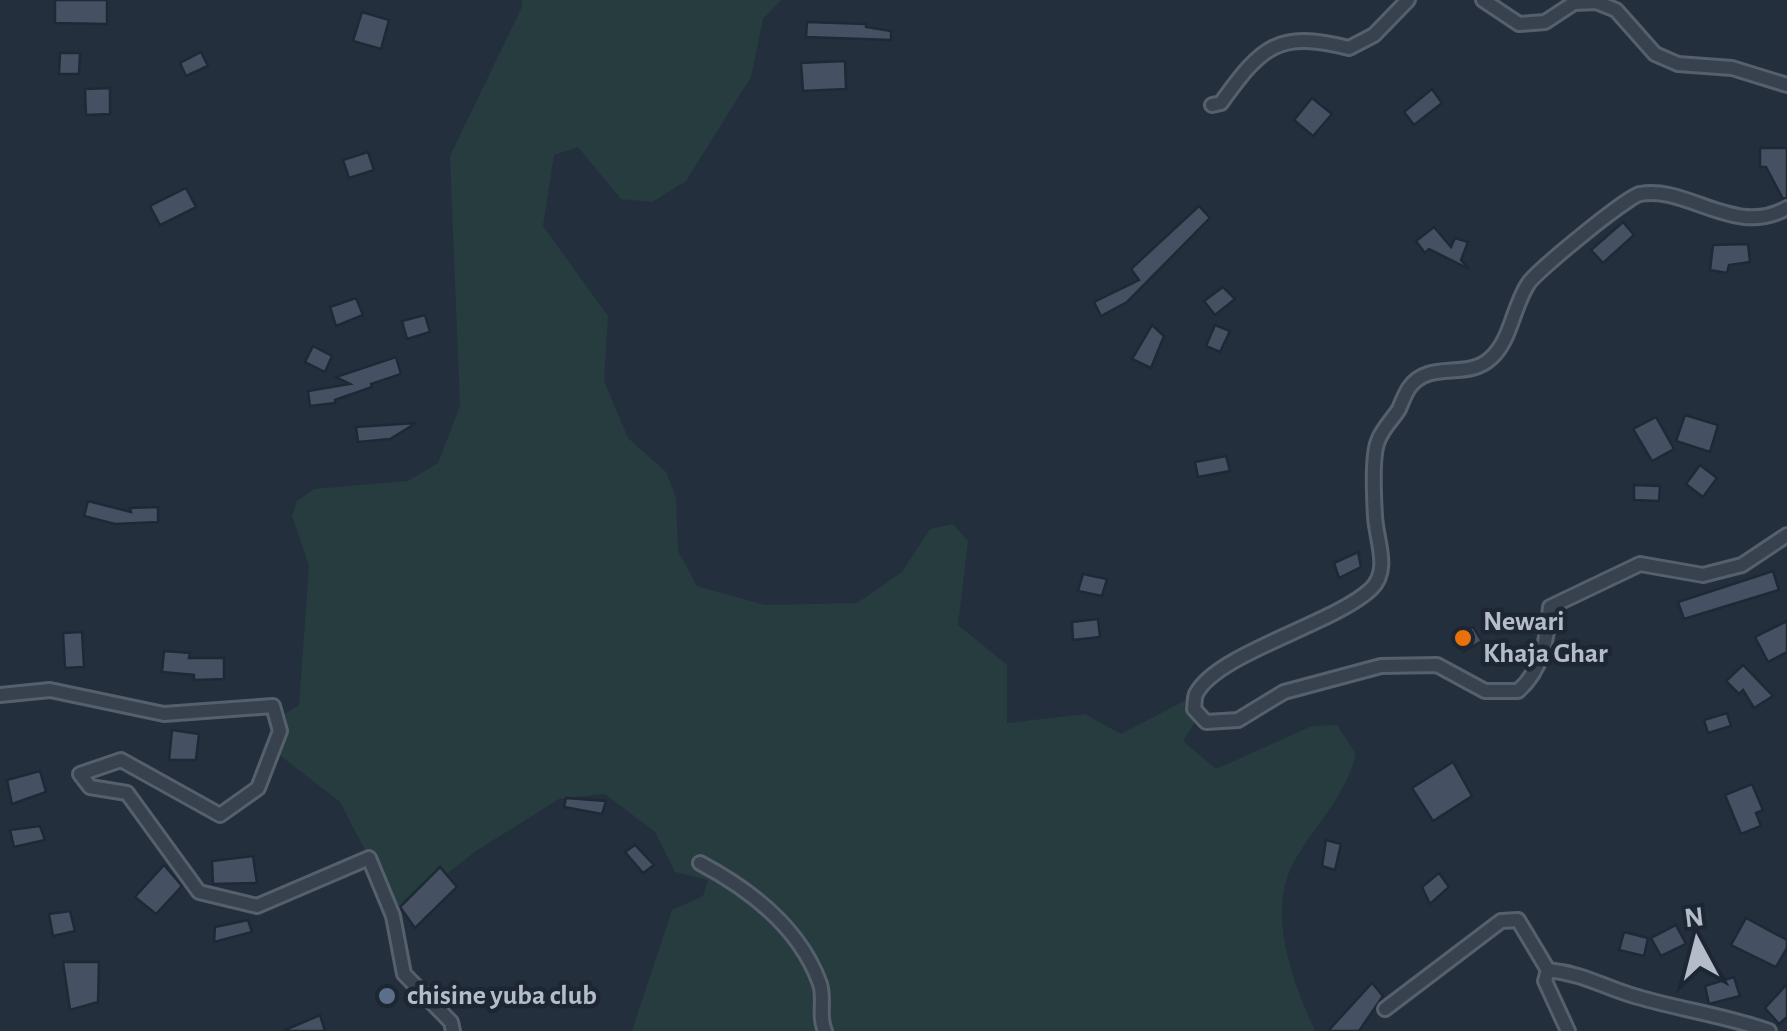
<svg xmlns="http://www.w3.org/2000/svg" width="1787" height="1031" font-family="'Alegreya Sans',sans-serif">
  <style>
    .green { fill: #263c3f }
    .building { fill: #455162; stroke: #1f2835; stroke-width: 2.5 }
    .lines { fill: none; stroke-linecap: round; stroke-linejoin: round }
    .minor-casing { stroke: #565f6c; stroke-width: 18 }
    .minor { stroke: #38414e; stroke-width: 12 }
    .food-dot { fill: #e8710a; stroke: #1d2633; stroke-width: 4 }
    .service-dot { fill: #5c6f8a; stroke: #1d2633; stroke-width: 4 }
    .labels { text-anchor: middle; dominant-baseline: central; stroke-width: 9; stroke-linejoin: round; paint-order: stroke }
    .poi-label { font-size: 28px; font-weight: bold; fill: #b4bcc9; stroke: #1d2633; text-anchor: start }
  </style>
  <rect width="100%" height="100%" fill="#242f3e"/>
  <!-- green -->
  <path class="green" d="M522,0h259l-18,19 -12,58 -65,104 -34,21 -31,-3 -43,-52 -24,8 -11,71 65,90 -4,65 24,57 38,34 10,26 2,53 19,35 68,19 92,-2 45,-31 28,-43 23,-5 15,17 -10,84 49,40v58l78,-9 36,20 65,-34 15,12 -18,29 33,28 96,-43 25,-1 19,29c-12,45 -39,68 -61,106 -30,52 -2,122 20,171h-683l40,-121 31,-14 5,-16 -33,-8 -20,-40 -50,-38 -46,5 -83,52 -83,65 -24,-58 -29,-56 -67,-52 4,-31 22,-14 10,-139 -17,-50 5,-15 17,-12 94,-8 30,-18 22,-57 -10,-250 72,-149z"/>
  <!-- building -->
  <g class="building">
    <polygon points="55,0 107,0 107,24 55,23"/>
    <polygon points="362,12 389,20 381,49 353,41"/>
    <polygon points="807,22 866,24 866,27 891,31 891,40 806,37"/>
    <polygon points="201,52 208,66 186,76 180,63"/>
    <polygon points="60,53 80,53 79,74 59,74"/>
    <polygon points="845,61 846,89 803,91 801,63"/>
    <polygon points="110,88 110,114 86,115 85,89"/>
    <polygon points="1432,89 1442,103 1414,125 1404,112"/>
    <polygon points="1312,98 1332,114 1313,136 1294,120"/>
    <polygon points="1760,148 1787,148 1787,198 1783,199 1766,167 1760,167"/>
    <polygon points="368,152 374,170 349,178 343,160"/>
    <polygon points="186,188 196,207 160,225 150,206"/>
    <polygon points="1199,206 1210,218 1127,302 1101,316 1094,302 1139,280 1131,269"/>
    <polygon points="1623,222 1634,235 1603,263 1591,250"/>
    <polygon points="1434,227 1451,247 1455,238 1468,242 1461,260 1469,269 1429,249 1425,253 1416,241"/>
    <polygon points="1748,244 1750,262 1729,265 1727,273 1710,270 1713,245"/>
    <polygon points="1223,287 1235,299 1215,315 1204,301"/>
    <polygon points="356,298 363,315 336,326 330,307"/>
    <polygon points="425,315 430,332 407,339 402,321"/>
    <polygon points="1152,325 1164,336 1151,368 1132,359"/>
    <polygon points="1215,325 1230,331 1220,352 1206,346"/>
    <polygon points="313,346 332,356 325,372 305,362"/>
    <polygon points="396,357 401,374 371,384 372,387 335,400 335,403 310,406 308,391 350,384 336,377"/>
    <polygon points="1685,415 1718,425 1710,452 1676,441"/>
    <polygon points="1656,417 1674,449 1652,461 1633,429"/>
    <polygon points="416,423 390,439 358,442 356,427"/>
    <polygon points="1226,456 1230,471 1198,477 1195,462"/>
    <polygon points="1700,465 1717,478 1703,497 1686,484"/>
    <polygon points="1634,485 1660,486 1659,501 1634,500"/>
    <polygon points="88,501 131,512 130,508 158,507 158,522 115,524 84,516"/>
    <polygon points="1358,552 1361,567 1339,578 1334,563"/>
    <polygon points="1773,571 1779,590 1684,619 1678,602"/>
    <polygon points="1083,574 1107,579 1102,596 1078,591"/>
    <polygon points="1098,619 1100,637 1073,640 1072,622"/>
    <polygon points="1787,621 1787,652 1768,662 1755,637"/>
    <polygon points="1473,627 1482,641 1463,652 1455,639"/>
    <polygon points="82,632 84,667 65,668 63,633"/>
    <polygon points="164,651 190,653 189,658 224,658 224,679 194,680 194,675 162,672"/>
    <polygon points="1743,665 1773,696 1754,708 1743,690 1739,694 1726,681"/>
    <polygon points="1727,713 1731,726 1708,733 1704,720"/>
    <polygon points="172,730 199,734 196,760 169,760"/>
    <polygon points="1453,762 1472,796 1433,821 1412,788"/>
    <polygon points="40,771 46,792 12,804 7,780"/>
    <polygon points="1752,784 1763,810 1756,813 1761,826 1741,834 1725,795"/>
    <polygon points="566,798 606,801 602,814 564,807"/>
    <polygon points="40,826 45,840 14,847 10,830"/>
    <polygon points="1326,840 1341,844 1335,870 1322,866"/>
    <polygon points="635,845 654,865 643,873 625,852"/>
    <polygon points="253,856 257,883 213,884 212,861"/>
    <polygon points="164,865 182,886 156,914 135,897"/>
    <polygon points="440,867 457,887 415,928 400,907"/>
    <polygon points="1439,873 1449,887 1430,904 1422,887"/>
    <polygon points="70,911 75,931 53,936 49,914"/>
    <polygon points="1746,918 1787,940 1787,948 1776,967 1731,945"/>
    <polygon points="248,920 252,932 214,942 215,927"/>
    <polygon points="1676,925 1686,944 1661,956 1651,938"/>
    <polygon points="1624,932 1648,938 1644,956 1619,950"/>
    <polygon points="63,962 99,962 98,1002 70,1010"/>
    <polygon points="1734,977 1740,996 1709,1004 1705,986"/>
    <polygon points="1372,983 1383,996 1359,1031 1328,1031"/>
    <polygon points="1787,984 1787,1017 1779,1024 1765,1008"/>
    <polygon points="320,1015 325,1031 283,1031"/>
  </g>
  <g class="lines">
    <!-- minor casing -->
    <g class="minor-casing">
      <g id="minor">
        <polyline points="1483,0 1519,24 1545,22 1574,3 1596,2 1616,10 1655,54 1678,64 1732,68 1787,85"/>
        <path d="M1212,105l9,-2c41,-57 57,-73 128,-55l25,-13 34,-35"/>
        <path d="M1787,208c-52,30 -100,-23 -147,-14 -12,2 -105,78 -112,90 -15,23 -17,56 -37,74 -24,23 -62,1 -82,30 -4,6 -7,14 -10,21 -6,10 -17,20 -21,32 -6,14 -4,58 -3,75 1,24 16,54 -4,73 -37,35 -154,64 -175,105 -2,5 -1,10 -2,15l12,13 32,-2 46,-28 97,-26 56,-1 48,26h33c25,-22 29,-52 32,-84l90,-43 63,11 39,-10 45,-30"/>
        <polyline points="0,695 50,690 164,714 273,706 280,731 258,788 220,815 121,760 80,774 90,787 127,793 199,892 257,906 369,858 393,916 404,974 451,1022 453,1031"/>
        <path d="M700,863c51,27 100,65 120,121 5,15 -2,32 5,47"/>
        <polyline points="1385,1009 1501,921 1518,920 1548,970"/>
        <path d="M1568,1031l-23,-50 3,-11c36,4 51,15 83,25 45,14 93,20 138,36"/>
      </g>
    </g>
    <!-- minor -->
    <use href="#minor" class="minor"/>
  </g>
  <!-- markers -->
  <circle class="food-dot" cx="1463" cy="638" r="10"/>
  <circle class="service-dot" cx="387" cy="996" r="10"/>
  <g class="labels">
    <!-- poi labels -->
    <g class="poi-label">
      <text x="1483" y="622">Newari<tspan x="1483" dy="32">Khaja Ghar</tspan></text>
      <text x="407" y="996">chisine yuba club</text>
    </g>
  </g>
  <!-- north arrow -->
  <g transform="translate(1697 941) rotate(353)" stroke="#1d2633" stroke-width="8" paint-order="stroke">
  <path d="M0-8L18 38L0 25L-18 38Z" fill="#b4bcc9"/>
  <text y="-15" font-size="28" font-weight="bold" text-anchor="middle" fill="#b4bcc9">N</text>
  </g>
</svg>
